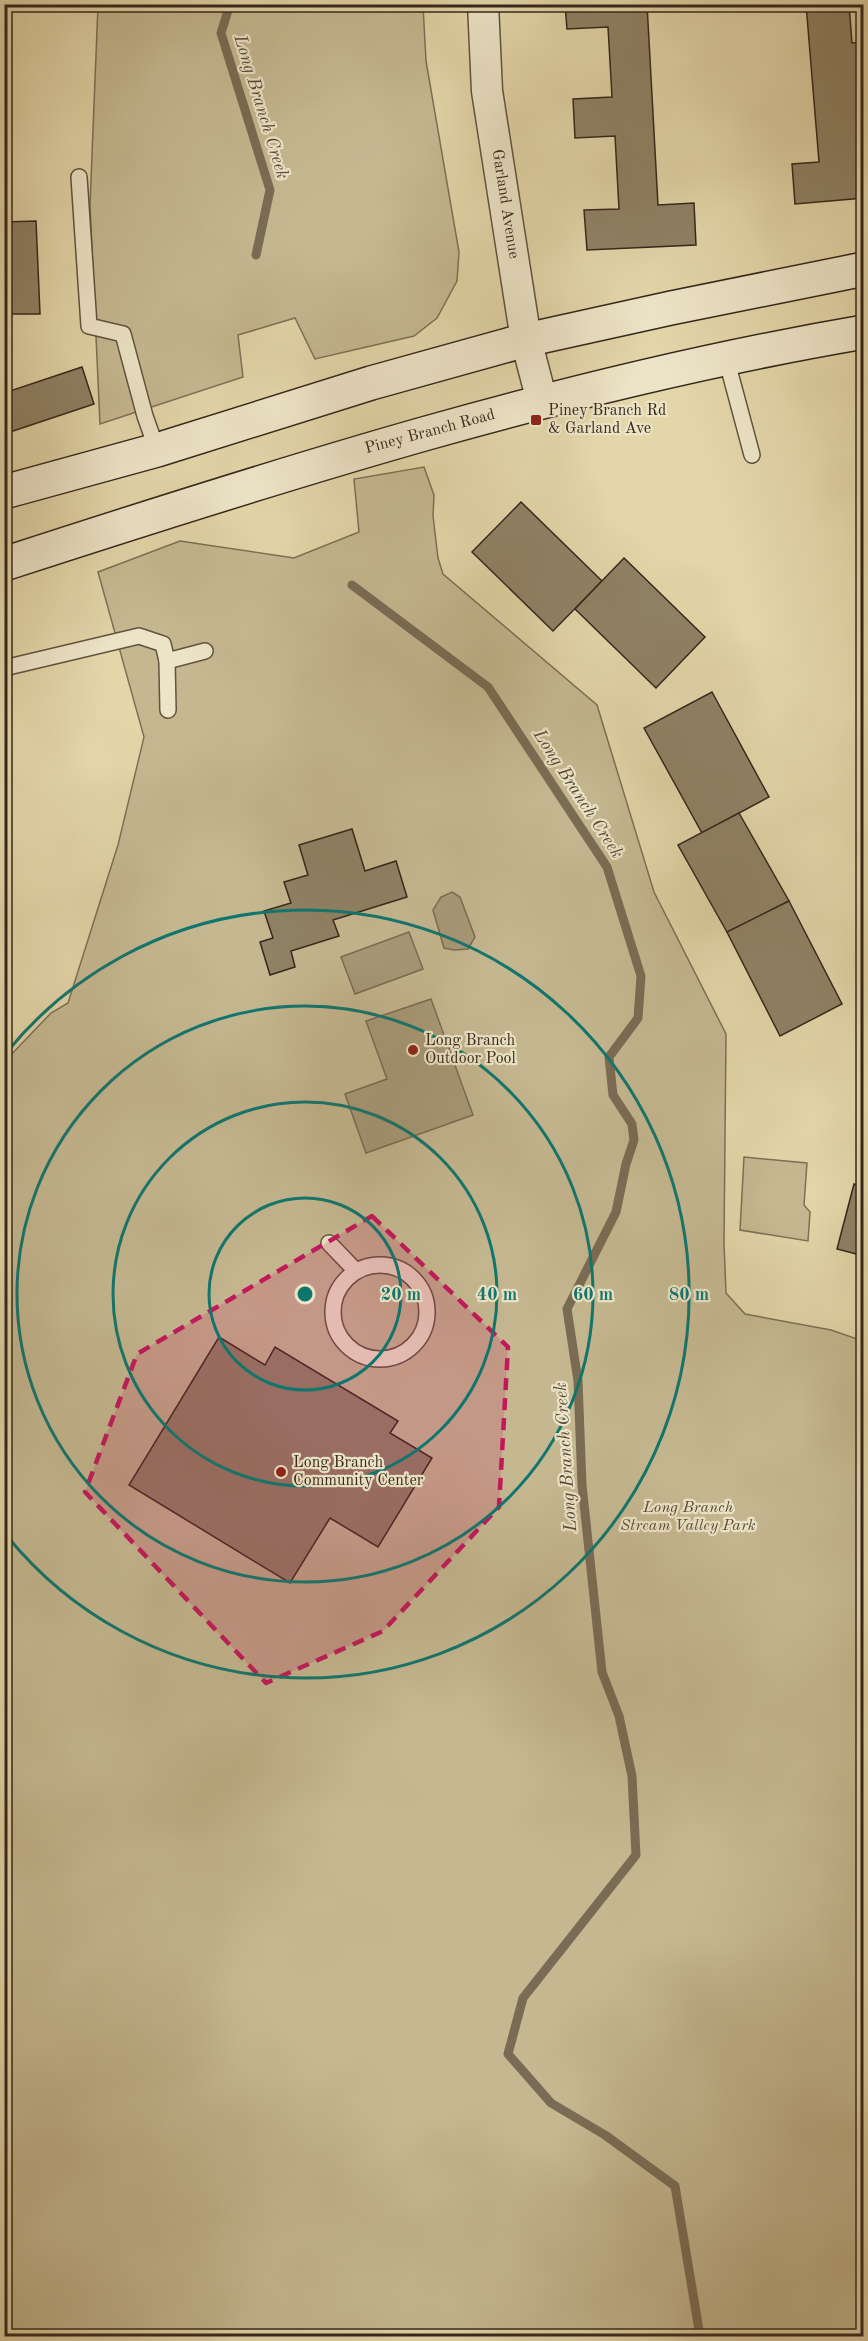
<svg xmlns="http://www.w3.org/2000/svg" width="868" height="2341" font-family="'Old Standard TT',serif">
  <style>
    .green { fill: #c5b891; stroke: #7c7056; stroke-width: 1.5 }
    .water { fill: #a89a79; stroke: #7a6c54; stroke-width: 1.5 }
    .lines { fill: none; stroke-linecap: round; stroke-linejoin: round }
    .stream { stroke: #7a6c54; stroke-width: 9 }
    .building { fill: #8f8265; stroke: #34271c; stroke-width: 1.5 }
    .lane-casing { stroke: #60533f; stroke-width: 18 }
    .street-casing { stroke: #60533f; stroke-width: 33 }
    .secondary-casing { stroke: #34271c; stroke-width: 36 }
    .lane { stroke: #ede4c7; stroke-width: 15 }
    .street { stroke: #ede4c7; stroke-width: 30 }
    .secondary { stroke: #ede4c7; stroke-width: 33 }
    .marked { fill: #c2185b; fill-opacity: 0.2; stroke: #c2185b; stroke-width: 4.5; stroke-dasharray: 12 8; stroke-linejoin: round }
    .ring { fill: none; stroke: #0f766e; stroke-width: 3 }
    .poi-dot { fill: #8f2418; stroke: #ede4c7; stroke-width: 2 }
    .labels { text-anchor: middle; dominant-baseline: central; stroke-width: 4.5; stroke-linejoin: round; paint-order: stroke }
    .street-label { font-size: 16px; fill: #34271c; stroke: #ede4c7 }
    .poi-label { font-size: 16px; fill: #34271c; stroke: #ede4c7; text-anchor: start }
    .park-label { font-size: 16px; font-style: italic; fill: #584b39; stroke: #ede4c7 }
    .water-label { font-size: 18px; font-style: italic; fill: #574a38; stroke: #ede4c7 }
    .centre { fill: #0f766e; stroke: #ede4c7; stroke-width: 3 }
    .ring-label { font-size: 18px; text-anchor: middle; font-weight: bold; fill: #0f766e; stroke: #ede4c7; stroke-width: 4.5; stroke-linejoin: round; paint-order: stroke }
  </style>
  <rect width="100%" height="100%" fill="#e3d6a9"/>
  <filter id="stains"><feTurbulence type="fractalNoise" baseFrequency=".00333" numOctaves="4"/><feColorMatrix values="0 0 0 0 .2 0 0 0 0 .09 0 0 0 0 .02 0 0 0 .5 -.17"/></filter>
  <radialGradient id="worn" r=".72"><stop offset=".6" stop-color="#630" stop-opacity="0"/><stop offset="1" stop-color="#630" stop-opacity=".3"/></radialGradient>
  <!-- green -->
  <g class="green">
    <polygon points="98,5 423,5 426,61 459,252 457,281 437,318 414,336 315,359 295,318 238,335 243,377 100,424 90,205"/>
    <polygon points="424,467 434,495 433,516 438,558 443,574 597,705 654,892 726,1034 724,1243 726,1293 745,1314 831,1330 863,1341 863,2336 5,2336 5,1061 51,1013 68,1003 118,845 144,737 98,572 180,541 294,558 359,532 354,479"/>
    <polygon points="744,1157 807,1163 804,1205 810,1212 808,1241 740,1230"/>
  </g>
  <!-- water -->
  <g class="water">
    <polygon points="452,892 460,897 475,937 468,949 454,950 444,948 433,910 441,897"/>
    <polygon points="409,932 423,969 355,994 341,957"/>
    <polygon points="431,999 473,1115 366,1153 345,1094 387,1079 366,1021"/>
  </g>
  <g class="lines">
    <!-- stream -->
    <g class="stream">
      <polyline points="230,4 221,33 270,190 256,255"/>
      <polyline points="352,585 488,687 607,867 641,976 638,1018 609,1057 613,1095 632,1124 634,1140 626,1164 616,1212 567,1309 578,1381 582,1485 602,1672 619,1716 632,1776 636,1855 523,1998 508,2054 551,2103 605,2135 675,2186 700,2336"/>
    </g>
  </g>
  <!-- building -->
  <g class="building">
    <polygon points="565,4 647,4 658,205 694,203 696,245 587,250 584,210 619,209 615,136 575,138 573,99 612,97 608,27 567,29"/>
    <polygon points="806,4 849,4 852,43 864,42 864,85 857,85 862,133 864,132 864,198 795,204 792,164 819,162"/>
    <polygon points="36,221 40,314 4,314 4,222"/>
    <polygon points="82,367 94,404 7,433 4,427 4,393"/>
    <polygon points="862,495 864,614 861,614"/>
    <polygon points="521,502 602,581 553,631 472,552"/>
    <polygon points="624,558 705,637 656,688 575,609"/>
    <polygon points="712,692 769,797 702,833 644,728"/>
    <polygon points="739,813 789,901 727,932 678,845"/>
    <polygon points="352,829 365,871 396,861 407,897 333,920 339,936 291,951 295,967 270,975 260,942 273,938 264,911 291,903 284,882 308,875 299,845"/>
    <polygon points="789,901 842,1004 780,1036 727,932"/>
    <polygon points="854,1184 864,1187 864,1256 837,1249"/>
    <polygon points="219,1337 265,1365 275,1347 398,1421 390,1433 432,1458 378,1547 330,1518 290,1583 129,1485"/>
  </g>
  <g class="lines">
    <!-- lane casing -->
    <g class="lane-casing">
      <g id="lane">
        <polyline points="79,177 89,326 123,334 145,416 157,450"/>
        <polyline points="726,358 752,455"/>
        <polyline points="167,661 205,651"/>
        <polyline points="4,668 139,636 163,644 167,661 168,710"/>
        <polyline points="329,1243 356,1271"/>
        <circle cx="380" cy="1312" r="47"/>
      </g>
    </g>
    <!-- street casing -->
    <g class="street-casing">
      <polyline id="street" points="483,4 487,91 526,340 542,401"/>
    </g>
    <!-- secondary casing -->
    <g class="secondary-casing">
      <g id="secondary">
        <polyline points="4,492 157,450 371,383 526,340 671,308 864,269"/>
        <path d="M4,564c283,-92 566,-182 860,-232"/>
      </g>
    </g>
    <!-- lane -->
    <use href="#lane" class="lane"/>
    <!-- street -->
    <use href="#street" class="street"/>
    <!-- secondary -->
    <use href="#secondary" class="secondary"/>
  </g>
  <!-- marked area -->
  <path class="marked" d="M372,1216l136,131 -9,160 -116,124 -117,52 -181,-191 52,-138z"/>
  <!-- distance rings -->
  <g class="ring">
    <circle cx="305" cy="1294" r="96"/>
    <circle cx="305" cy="1294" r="192"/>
    <circle cx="305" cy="1294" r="288"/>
    <path d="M7 1052A384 384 0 1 1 7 1536"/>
  </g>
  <!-- markers -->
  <g class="poi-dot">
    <rect x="530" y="414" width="12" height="12" rx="3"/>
    <circle cx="413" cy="1050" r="6"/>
    <circle cx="281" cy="1472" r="6"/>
  </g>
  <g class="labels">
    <!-- street labels -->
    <g class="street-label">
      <text transform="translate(505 204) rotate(81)">Garland Avenue</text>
      <text transform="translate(430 432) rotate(-15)">Piney Branch Road</text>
    </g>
    <!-- poi labels -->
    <g class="poi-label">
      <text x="548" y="411">Piney Branch Rd<tspan x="548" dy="18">&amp; Garland Ave</tspan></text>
      <text x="425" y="1041">Long Branch<tspan x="425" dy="18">Outdoor Pool</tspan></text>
      <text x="293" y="1463">Long Branch<tspan x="293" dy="18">Community Center</tspan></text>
    </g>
    <!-- park labels -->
    <g class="park-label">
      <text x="688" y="1508">Long Branch<tspan x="688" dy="18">Stream Valley Park</tspan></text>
    </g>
    <!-- water labels -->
    <g class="water-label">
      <text transform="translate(261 107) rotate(73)">Long Branch Creek</text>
      <text transform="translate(578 794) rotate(57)">Long Branch Creek</text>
      <text transform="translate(566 1457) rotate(-94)">Long Branch Creek</text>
    </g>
  </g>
  <circle cx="305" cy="1294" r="9" class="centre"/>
  <g class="ring-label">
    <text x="401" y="1300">20 m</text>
    <text x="497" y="1300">40 m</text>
    <text x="593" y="1300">60 m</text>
    <text x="689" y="1300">80 m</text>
  </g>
  <!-- margin -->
  <rect width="868" height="2341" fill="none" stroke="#e3d6a9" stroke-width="24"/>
  <rect x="6" y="6" width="856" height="2329" fill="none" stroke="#34271c" stroke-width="3"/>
  <rect x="12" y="12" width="844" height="2317" fill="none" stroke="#34271c" stroke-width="1.5"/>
  <rect width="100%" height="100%" filter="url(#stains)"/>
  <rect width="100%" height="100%" fill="url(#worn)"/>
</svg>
